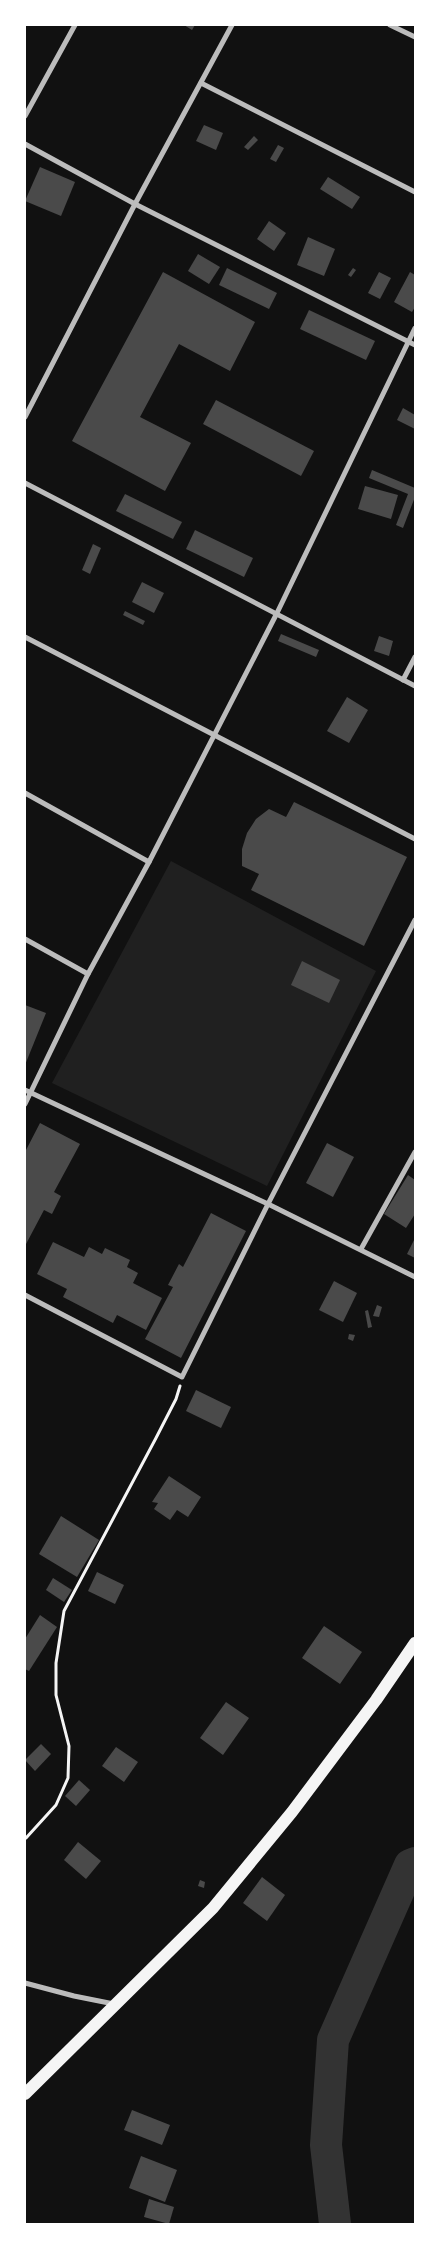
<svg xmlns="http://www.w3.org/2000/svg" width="440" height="2249" font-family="'Noto Sans',sans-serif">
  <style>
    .green { fill: #202020 }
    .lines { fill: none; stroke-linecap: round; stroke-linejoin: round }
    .river { stroke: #333; stroke-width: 32 }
    .building { fill: #4a4a4a }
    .path { stroke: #f5f5f5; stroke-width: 3 }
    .minor { stroke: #bcbcbc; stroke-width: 5 }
    .primary { stroke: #f5f5f5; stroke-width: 12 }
  </style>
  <rect width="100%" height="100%" fill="#111"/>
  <!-- green -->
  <polygon class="green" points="171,861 376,971 267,1186 52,1083"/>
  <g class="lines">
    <!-- river -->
    <polyline class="river" points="335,2224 326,2145 333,2040 410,1865 415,1863"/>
  </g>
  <!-- building -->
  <g class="building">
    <polygon points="184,25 195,25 192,30"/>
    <polygon points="204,125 223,133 216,150 196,141"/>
    <polygon points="254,136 258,140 248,150 244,147"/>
    <polygon points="278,145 284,148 276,162 270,159"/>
    <polygon points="40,167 75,182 61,216 25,201"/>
    <polygon points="328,177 360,197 352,209 320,189"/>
    <polygon points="269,221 286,233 274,251 257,239"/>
    <polygon points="308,237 335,249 324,276 297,265"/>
    <polygon points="198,254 220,267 209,284 188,271"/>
    <polygon points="227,268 277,293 269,309 219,285"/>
    <polygon points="353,268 356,270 351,277 348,275"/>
    <polygon points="163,272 255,322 230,371 179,344 140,417 191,443 165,491 72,441"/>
    <polygon points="379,272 391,278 380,299 368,293"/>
    <polygon points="410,272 415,275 415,307 412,312 394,302"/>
    <polygon points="309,310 375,341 366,360 300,329"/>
    <polygon points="216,400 314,451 301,476 203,424"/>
    <polygon points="403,408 415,415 415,429 397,420"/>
    <polygon points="372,470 415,488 415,497 403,528 396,525 408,494 369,478"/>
    <polygon points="365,486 398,495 391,519 358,509"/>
    <polygon points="125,494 182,522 173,539 116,511"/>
    <polygon points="195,530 253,558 244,577 186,549"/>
    <polygon points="93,544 101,548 90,574 82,570"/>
    <polygon points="142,582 164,593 154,613 132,602"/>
    <polygon points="125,611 145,621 143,625 123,615"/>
    <polygon points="281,634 319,650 316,657 278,641"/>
    <polygon points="379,636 393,641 389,656 374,651"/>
    <polygon points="347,697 368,710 349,743 327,731"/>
    <polygon points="294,802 407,857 364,946 251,890 259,874 242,866 242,849 247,833 256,819 269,809 286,817"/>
    <polygon points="302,961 340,980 329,1003 291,985"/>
    <polygon points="25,1005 46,1013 25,1065"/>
    <polygon points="40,1123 80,1144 54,1192 61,1196 52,1214 44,1210 25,1246 25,1152"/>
    <polygon points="327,1143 354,1157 333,1197 306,1183"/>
    <polygon points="408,1175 415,1180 415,1214 406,1228 384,1214"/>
    <polygon points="211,1213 246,1231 181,1358 145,1339 173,1287 168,1285 179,1264 183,1267"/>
    <polygon points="415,1238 415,1258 407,1254"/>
    <polygon points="53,1242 84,1257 89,1247 102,1254 105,1248 130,1260 127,1267 138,1273 133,1283 162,1298 146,1330 117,1315 113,1323 63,1297 67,1289 37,1274"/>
    <polygon points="334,1281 357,1293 343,1322 319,1310"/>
    <polygon points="377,1305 382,1307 379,1317 373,1316"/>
    <polygon points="368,1310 372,1327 368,1328 365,1311"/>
    <polygon points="349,1334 355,1335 353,1341 348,1339"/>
    <polygon points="196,1390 231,1407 221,1428 186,1411"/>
    <polygon points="169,1476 201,1497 188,1517 177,1510 170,1520 154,1509 158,1503 152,1502"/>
    <polygon points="61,1516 99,1540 77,1577 39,1554"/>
    <polygon points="97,1572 124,1585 115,1604 88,1591"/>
    <polygon points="53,1578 72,1590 64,1602 46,1590"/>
    <polygon points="40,1615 57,1627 29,1671 25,1669 25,1639"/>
    <polygon points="324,1626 362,1652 340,1684 302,1658"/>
    <polygon points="226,1702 249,1718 223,1755 200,1738"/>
    <polygon points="41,1744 51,1754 35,1771 25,1760"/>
    <polygon points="116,1747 138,1762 124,1782 102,1766"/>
    <polygon points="79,1780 90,1790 76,1806 65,1796"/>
    <polygon points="78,1842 101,1861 86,1879 64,1860"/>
    <polygon points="262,1877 285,1895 267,1921 243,1903"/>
    <polygon points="200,1880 205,1882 204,1888 198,1886"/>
    <polygon points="132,2110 170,2125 162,2145 124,2130"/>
    <polygon points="141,2156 177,2170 165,2202 129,2188"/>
    <polygon points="149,2199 174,2207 169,2224 144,2217"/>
  </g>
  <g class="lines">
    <!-- path -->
    <polyline class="path" points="26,1838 56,1805 68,1778 69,1746 56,1695 56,1663 64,1611 156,1438 176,1399 180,1386"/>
    <!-- minor -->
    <g class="minor">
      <polyline points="390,25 415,37"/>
      <polyline points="201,83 415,192"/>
      <polyline points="25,116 75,25"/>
      <polyline points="25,144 135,204 415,345"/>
      <polyline points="25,417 135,204 232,25"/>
      <polyline points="25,483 415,686"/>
      <polyline points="25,637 415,839"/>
      <polyline points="403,680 415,657"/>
      <polyline points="25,793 149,862"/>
      <polyline points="25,939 88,974"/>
      <polyline points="25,1090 268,1204 415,1277"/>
      <polyline points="25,1104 88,974 149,862 277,613 415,328"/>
      <polyline points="361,1249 415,1152"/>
      <polyline points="25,1295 182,1377 268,1204 415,920"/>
      <polyline points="25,1983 74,1996 114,2004"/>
    </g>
    <!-- primary -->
    <polyline class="primary" points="25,2094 213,1908 292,1812 376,1700 415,1643"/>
  </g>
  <!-- border -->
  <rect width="440" height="2249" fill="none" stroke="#ffffff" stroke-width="52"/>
</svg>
